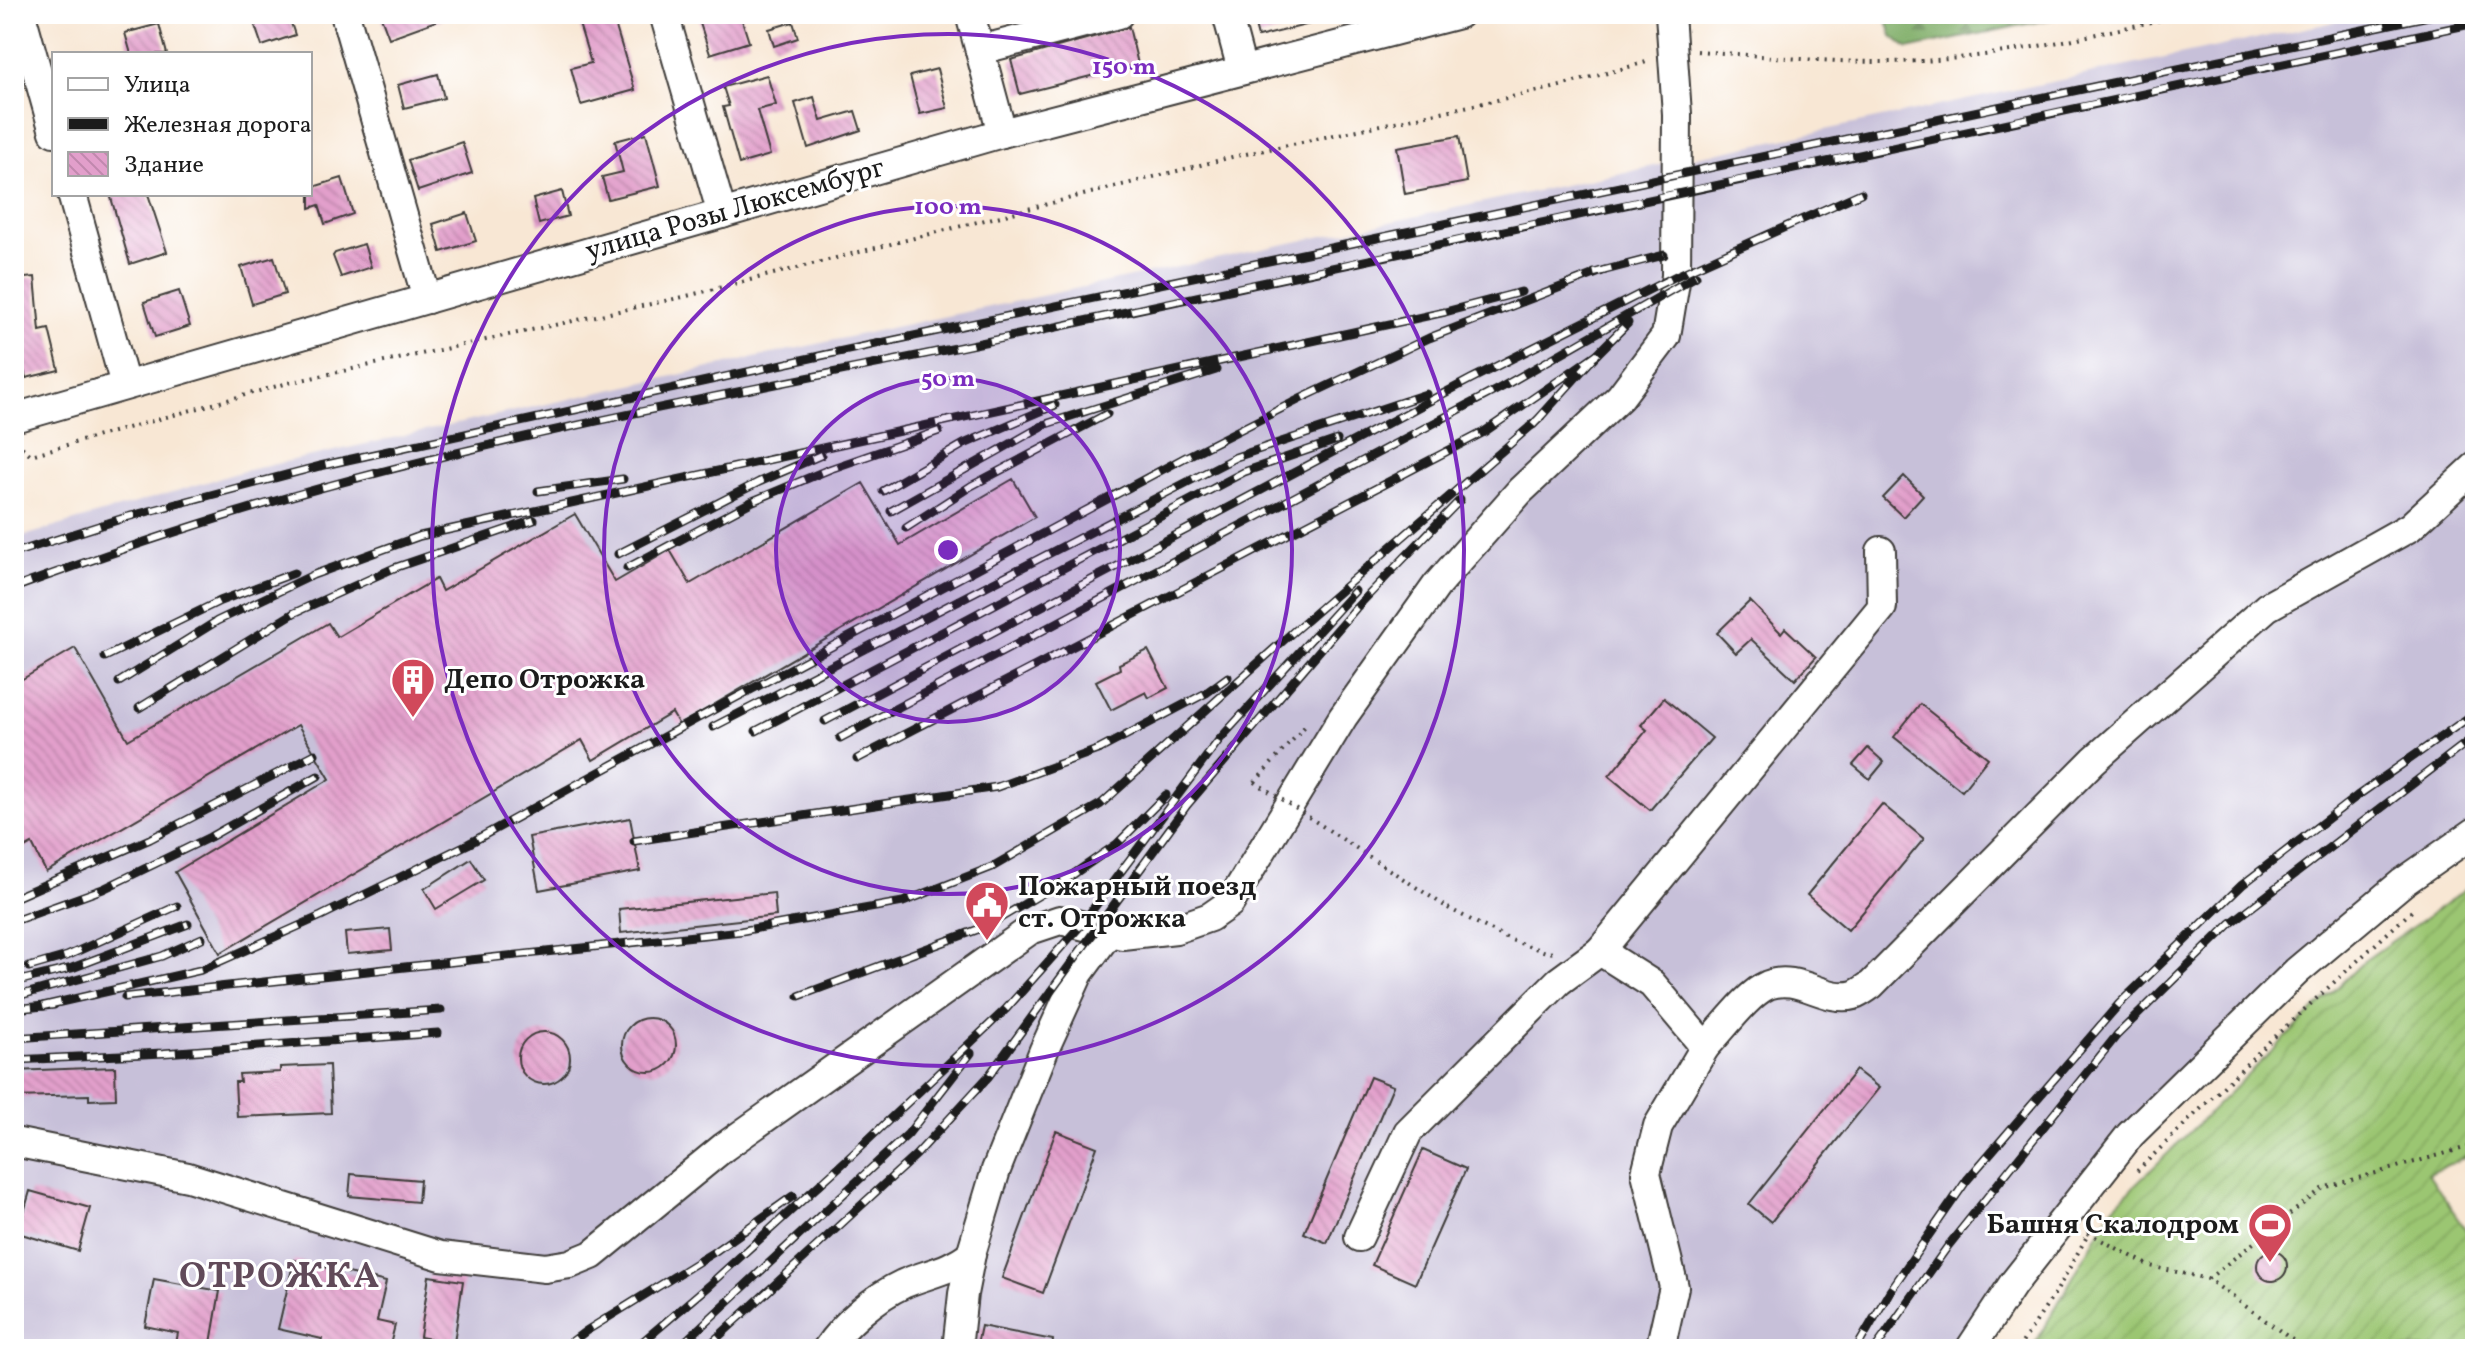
<svg xmlns="http://www.w3.org/2000/svg" width="2489" height="1363" font-family="Vollkorn,serif">
  <style>
    .industrial { fill: #c7c0d9 }
    .forest { fill: url(#forest-firs); stroke: #4c6440; stroke-width: 2 }
    .garden { fill: url(#garden-furrows); stroke: #5c7147; stroke-width: 2 }
    .building { fill: url(#building-back-hatch) }
    .lines { fill: none; stroke-linecap: round; stroke-linejoin: round }
    .minor-casing { stroke: #3d3a38; stroke-width: 32 }
    .path { stroke: #3d3a38; stroke-width: 4; stroke-dasharray: 2 6; stroke-linecap: butt }
    .minor { stroke: #fff; stroke-width: 28 }
    .rail-casing { stroke: #1c1c1c; stroke-width: 9 }
    .rail { stroke: #fff; stroke-width: 6; stroke-dasharray: 18; stroke-linecap: butt }
    .path-bridge { stroke: #3d3a38; stroke-width: 4; stroke-dasharray: 2 6; stroke-linecap: butt }
    .ring { fill: none; stroke: #7b2cbf; stroke-width: 4 }
    .labels { text-anchor: middle; dominant-baseline: central; stroke-width: 6; stroke-linejoin: round; paint-order: stroke }
    .street-label { font-size: 28px; fill: #1c1c1c; stroke: #fff }
    .poi-label { font-size: 28px; font-weight: bold; fill: #1c1c1c; stroke: #fff; text-anchor: start }
    .district-label { font-size: 36px; font-weight: bold; letter-spacing: 2px; fill: #614a59; stroke: #fff }
    .centre { fill: #7b2cbf; stroke: #fff; stroke-width: 4 }
    .ring-label { font-size: 24px; text-anchor: middle; font-weight: bold; fill: #7b2cbf; stroke: #fff; stroke-width: 6; stroke-linejoin: round; paint-order: stroke }
  </style>
  <defs>
    <pattern id="forest-firs" width="22" height="20" patternUnits="userSpaceOnUse" patternTransform="scale(2)"><rect width="22" height="20" fill="#7cab64"/><path d="M5 1l3.5 6h-7zM16 11l3.5 6h-7z" fill="#658a52"/></pattern>
    <pattern id="garden-furrows" width="10" height="10" patternUnits="userSpaceOnUse" patternTransform="scale(2)"><rect width="10" height="10" fill="#9bc672"/><path d="M-1 1l2-2M0 10L10 0M9 11l2-2" fill="none" stroke="#85aa62"/></pattern>
    <pattern id="building-back-hatch" width="6" height="6" patternUnits="userSpaceOnUse" patternTransform="scale(2)"><rect width="6" height="6" fill="#e29fcb"/><path d="M-1 5l2 2M0 0l6 6M5-1l2 2" fill="none" stroke="#c188ae"/></pattern>
  </defs>
  <rect width="100%" height="100%" fill="#fff"/>
  <filter id="ink" filterUnits="userSpaceOnUse"><feTurbulence type="fractalNoise" baseFrequency=".0125" numOctaves="2"/><feDisplacementMap in="SourceGraphic" scale="16" xChannelSelector="R" yChannelSelector="G"/><feConvolveMatrix kernelMatrix="1 2 1 2 8 2 1 2 1" color-interpolation-filters="sRGB"/></filter>
  <filter id="wash" filterUnits="userSpaceOnUse"><feTurbulence type="fractalNoise" baseFrequency=".006" numOctaves="4" result="noise"/><feDisplacementMap in="SourceGraphic" scale="32" xChannelSelector="R" yChannelSelector="G"/><feGaussianBlur stdDeviation="1.8" result="paint"/><feColorMatrix in="noise" values="0 0 0 0 0 0 0 0 0 0 0 0 0 0 0 0 0 1.4 0 .05"/><feComposite in="paint" operator="in"/></filter>
  <g filter="url(#wash)">
    <rect width="100%" height="100%" fill="#f8e7d4"/>
    <!-- industrial -->
    <polygon class="industrial" points="2372,14 2475,14 2475,836 2336,949 2118,1156 1982,1349 14,1349 14,539 244,471 885,329"/>
    <!-- forest -->
    <polygon class="forest" points="1885,14 2075,14 1908,49 1892,36"/>
    <!-- garden -->
    <polygon class="garden" points="2475,883 2475,1152 2428,1174 2475,1243 2475,1349 2032,1349 2113,1207 2364,961"/>
    <g id="blocks">
      <!-- building -->
      <g class="building">
        <polygon points="251,14 288,14 295,35 262,46"/>
        <polygon points="380,14 449,14 450,16 389,38"/>
        <polygon points="576,14 612,14 635,90 581,105 571,68 591,63"/>
        <polygon points="697,14 740,14 749,42 710,54"/>
        <polygon points="1252,14 1321,14 1322,21 1258,37"/>
        <polygon points="793,22 798,38 774,46 769,29"/>
        <polygon points="159,24 167,54 131,54 125,33"/>
        <polygon points="1129,27 1138,64 1020,94 1011,60"/>
        <polygon points="937,69 947,108 920,114 910,76"/>
        <polygon points="438,74 444,98 404,108 398,85"/>
        <polygon points="767,75 776,105 757,110 770,155 739,164 723,107 729,106 723,87"/>
        <polygon points="814,97 821,121 855,111 861,130 808,148 795,103"/>
        <polygon points="646,133 660,186 608,199 602,177 623,172 615,141"/>
        <polygon points="1459,136 1467,182 1405,194 1397,147"/>
        <polygon points="462,142 472,173 418,191 408,160"/>
        <polygon points="342,178 353,214 325,224 319,205 310,208 310,188"/>
        <polygon points="562,191 568,216 539,224 533,199"/>
        <polygon points="110,194 148,194 167,252 130,264"/>
        <polygon points="467,213 476,241 441,252 433,224"/>
        <polygon points="364,244 371,267 341,277 333,256 335,253"/>
        <polygon points="274,257 285,294 252,304 241,267"/>
        <polygon points="35,277 40,331 49,329 59,370 26,378 14,332 14,279"/>
        <polygon points="179,291 190,326 155,337 144,302"/>
        <polygon points="1904,476 1923,495 1903,517 1883,498"/>
        <polygon points="1013,479 1035,517 679,725 672,713 593,760 582,740 220,953 175,872 330,779 298,725 46,872 32,844 14,854 14,684 75,648 128,740 328,623 337,637 436,579 442,591 575,514 615,582 670,550 690,584 863,483 900,545"/>
        <polygon points="1750,601 1781,633 1785,628 1816,657 1795,680 1751,639 1736,653 1717,633"/>
        <polygon points="1148,650 1168,688 1149,698 1146,692 1111,710 1096,681 1120,669 1119,664"/>
        <polygon points="1664,698 1712,738 1650,810 1609,776 1647,730 1641,725"/>
        <polygon points="1920,704 1988,758 1962,791 1894,737"/>
        <polygon points="1868,748 1884,762 1870,779 1853,765"/>
        <polygon points="1882,804 1924,839 1848,930 1807,895"/>
        <polygon points="630,818 640,871 539,890 529,837"/>
        <polygon points="471,859 484,880 436,909 424,889"/>
        <polygon points="774,893 776,916 621,933 619,909"/>
        <polygon points="390,929 392,950 347,954 345,933"/>
        <circle cx="649" cy="1045" r="27"/>
        <circle cx="544" cy="1058" r="26"/>
        <polygon points="329,1065 331,1113 237,1117 235,1082 240,1082 239,1074 280,1072 280,1067"/>
        <polygon points="115,1067 116,1099 89,1100 89,1095 14,1097 14,1071"/>
        <polygon points="1856,1070 1879,1088 1771,1222 1749,1204"/>
        <polygon points="1370,1077 1393,1086 1327,1243 1304,1233"/>
        <polygon points="1056,1131 1097,1147 1043,1293 1002,1278"/>
        <polygon points="1423,1150 1466,1169 1415,1284 1372,1265"/>
        <polygon points="351,1174 420,1180 418,1202 349,1196"/>
        <polygon points="30,1191 90,1208 78,1251 18,1233"/>
        <circle cx="2272" cy="1266" r="15"/>
        <polygon points="294,1260 386,1282 377,1321 395,1325 389,1349 320,1349 322,1339 278,1329"/>
        <polygon points="429,1276 463,1281 454,1343 420,1337"/>
        <polygon points="154,1279 220,1291 210,1349 175,1349 178,1333 145,1326"/>
        <polygon points="981,1326 1053,1340 1052,1349 976,1349"/>
      </g>
    </g>
  </g>
  <g filter="url(#ink)">
    <use href="#blocks" fill-opacity="0" stroke="#3d3a38" stroke-width="2"/>
    <g class="lines">
      <!-- minor casing -->
      <g class="minor-casing">
        <g id="minor">
          <polyline points="21,14 54,132"/>
          <polyline points="345,14 427,299"/>
          <polyline points="664,14 722,214"/>
          <polyline points="970,14 1002,133"/>
          <polyline points="1227,14 1242,70"/>
          <polyline points="980,50 1119,14"/>
          <polyline points="72,194 125,385"/>
          <polyline points="14,418 1002,133 1459,14"/>
          <polyline points="1600,951 1882,607 1881,551"/>
          <path d="M1705,1047c17,-17 42,-53 63,-62 30,-12 57,18 86,10 6,-2 12,-7 17,-10l223,-225 173,-153 143,-80 65,-60"/>
          <polyline points="14,1142 188,1177 441,1256 545,1268 570,1264 592,1255 724,1147 1030,930 1060,920 1122,935 1176,929 1210,917 1230,903 1343,717 1437,585 1520,491 1620,397 1666,336 1676,276 1677,114 1670,14"/>
          <polyline points="1359,1237 1408,1132 1559,981 1600,951 1652,984 1705,1047 1658,1126 1646,1173 1674,1287 1660,1349"/>
          <path d="M827,1349c17,-25 48,-52 76,-65 23,-10 47,-13 68,-30"/>
          <polyline points="957,1349 963,1294 971,1254 996,1170 1044,1050 1079,973 1109,932"/>
          <polyline points="1970,1349 2013,1284 2130,1135 2297,971 2402,883 2475,832"/>
        </g>
      </g>
      <!-- path -->
      <g class="path">
        <path d="M1697,51c83,6 168,16 251,8 81,-7 162,-29 241,-45"/>
        <polyline points="16,442 31,455 288,383 683,297 1232,157 1553,88 1650,61"/>
        <polyline points="1255,782 1307,724"/>
        <polyline points="1448,908 1508,939 1549,953 1555,952"/>
        <polyline points="2137,1171 2269,1042 2415,908"/>
        <polyline points="2088,1233 2150,1266 2208,1279 2305,1349"/>
        <polyline points="2208,1279 2323,1188 2475,1145"/>
        <polyline points="2018,1349 2056,1292 2090,1231"/>
      </g>
      <!-- minor -->
      <use href="#minor" class="minor"/>
      <!-- rail casing -->
      <g class="rail-casing">
        <g id="rail">
          <polyline points="1594,273 1664,255"/>
          <polyline points="1533,425 1597,354"/>
          <polyline points="538,491 623,479"/>
          <polyline points="883,491 964,444 1055,405"/>
          <polyline points="891,511 1046,424 1216,370"/>
          <polyline points="906,528 971,486 1107,414"/>
          <polyline points="14,553 127,517 320,466 838,352 2438,14"/>
          <polyline points="618,554 759,482 821,455"/>
          <polyline points="627,568 753,501 830,469 939,431"/>
          <path d="M14,588c103,-38 208,-73 314,-102 236,-65 480,-106 719,-157 476,-103 952,-205 1428,-306"/>
          <polyline points="105,657 220,601 294,573"/>
          <polyline points="119,682 217,621 313,575 420,536 1445,312 1521,292"/>
          <polyline points="139,708 294,613 394,568 534,520"/>
          <polyline points="825,721 1471,379 1676,276 1861,193"/>
          <polyline points="713,727 1236,457 1426,394"/>
          <polyline points="756,731 1244,472 1337,440"/>
          <polyline points="840,738 1502,387 1696,276"/>
          <polyline points="857,759 1484,432 1597,354 1628,323"/>
          <polyline points="634,841 997,787 1100,749 1206,693 1228,677"/>
          <polyline points="14,898 150,839 315,754"/>
          <polyline points="14,921 103,889 210,837 318,776"/>
          <polyline points="29,967 67,956 177,906"/>
          <polyline points="14,982 72,968 188,924"/>
          <polyline points="799,996 987,926 1068,878 1117,844 1166,795"/>
          <polyline points="14,997 162,956 202,938"/>
          <polyline points="125,997 741,931 903,902 992,867 1101,804 1294,631 1540,418"/>
          <polyline points="43,1006 201,970 321,916 468,844 698,718 1184,458 1302,398 1429,338 1605,270"/>
          <polyline points="14,1009 54,1005"/>
          <polyline points="14,1038 441,1010"/>
          <polyline points="14,1060 164,1053 438,1033"/>
          <polyline points="562,1349 586,1331 714,1252 793,1196"/>
          <polyline points="634,1349 708,1286 852,1155 1006,1009 1081,925 1219,740 1355,591"/>
          <polyline points="677,1349 908,1134 971,1053"/>
          <polyline points="705,1349 916,1155 988,1077 1187,805 1356,608 1460,500"/>
          <polyline points="1856,1349 1890,1291 1967,1180 2119,1004 2242,885 2357,796 2475,713"/>
          <polyline points="1875,1349 1948,1246 2117,1035 2231,923 2475,736"/>
        </g>
      </g>
      <!-- rail -->
      <use href="#rail" class="rail"/>
      <!-- path-bridge -->
      <polyline class="path-bridge" points="1255,782 1448,908"/>
    </g>
  </g>
  <!-- distance rings -->
  <circle cx="948" cy="550" r="172" fill="#7b2cbf" fill-opacity=".12"/>
  <g class="ring">
    <circle cx="948" cy="550" r="172"/>
    <circle cx="948" cy="550" r="344"/>
    <circle cx="948" cy="550" r="516"/>
  </g>
  <!-- icons -->
  <defs>
    <g id="building-pin" transform="scale(2.3)"><path d="M0 17L-7.5 6A9.5 9.5 0 1 1 7.5 6Z" fill="#d1495b" stroke="#fff"/><path d="M-4-6H4V6H1V3H-1V6H-4ZM-2.5-4.3h1.7v1.8h-1.7ZM.8-4.3h1.7v1.8H.8ZM-2.5-1h1.7V.8h-1.7ZM.8-1h1.7V.8H.8Z" fill="#fff"/></g>
    <g id="civic-pin" transform="scale(2.3)"><path d="M0 17L-7.5 6A9.5 9.5 0 1 1 7.5 6Z" fill="#d1495b" stroke="#fff"/><path d="M-.6-6.5H3V-4.5H.6V-3L4-1V1h2V6H-6V1h2V-1L-.6-3ZM-1.2 2.5V6h2.4V2.5Z" fill="#fff"/></g>
    <g id="stadium-pin" transform="scale(2.3)"><path d="M0 17L-7.5 6A9.5 9.5 0 1 1 7.5 6Z" fill="#d1495b" stroke="#fff"/><path d="M0-5a6.5 5 0 1 0 0 10a6.5 5 0 1 0 0-10ZM-3.5-1.8h7v3.6h-7Z" fill="#fff"/></g>
  </defs>
  <g fill-rule="evenodd">
    <use href="#building-pin" x="413" y="680"/>
    <use href="#civic-pin" x="987" y="903"/>
    <use href="#stadium-pin" x="2270" y="1225"/>
  </g>
  <g class="labels">
    <!-- street labels -->
    <g class="street-label">
      <text transform="translate(735 210) rotate(-16)">улица Розы Люксембург</text>
    </g>
    <!-- poi labels -->
    <g class="poi-label">
      <text x="444" y="680">Депо Отрожка</text>
      <text x="1018" y="887">Пожарный поезд<tspan x="1018" dy="32">ст. Отрожка</tspan></text>
      <text x="2239" y="1225" text-anchor="end">Башня Скалодром</text>
    </g>
    <!-- district labels -->
    <g class="district-label">
      <text x="280" y="1278">ОТРОЖКА</text>
    </g>
  </g>
  <circle cx="948" cy="550" r="12" class="centre"/>
  <g class="ring-label">
    <text x="1124" y="74">150 m</text>
    <text x="948" y="214">100 m</text>
    <text x="948" y="386">50 m</text>
  </g>
  <!-- margin -->
  <rect width="2489" height="1363" fill="none" stroke="#fff" stroke-width="48"/>
  <!-- legend -->
  <rect x="52" y="52" width="260" height="144" fill="#ffffff" stroke="#a4a4a4" stroke-width="2"/>
  <rect x="68" y="78" width="40" height="12" fill="#ffffff" stroke="#a4a4a4" stroke-width="2"/>
  <text x="124" y="92" font-size="24" fill="#1c1c1c">Улица</text>
  <rect x="68" y="118" width="40" height="12" fill="#1c1c1c" stroke="#a4a4a4" stroke-width="2"/>
  <text x="124" y="132" font-size="24" fill="#1c1c1c">Железная дорога</text>
  <rect x="68" y="152" width="40" height="24" fill="url(#building-back-hatch)" stroke="#a4a4a4" stroke-width="2"/>
  <text x="124" y="172" font-size="24" fill="#1c1c1c">Здание</text>
</svg>
